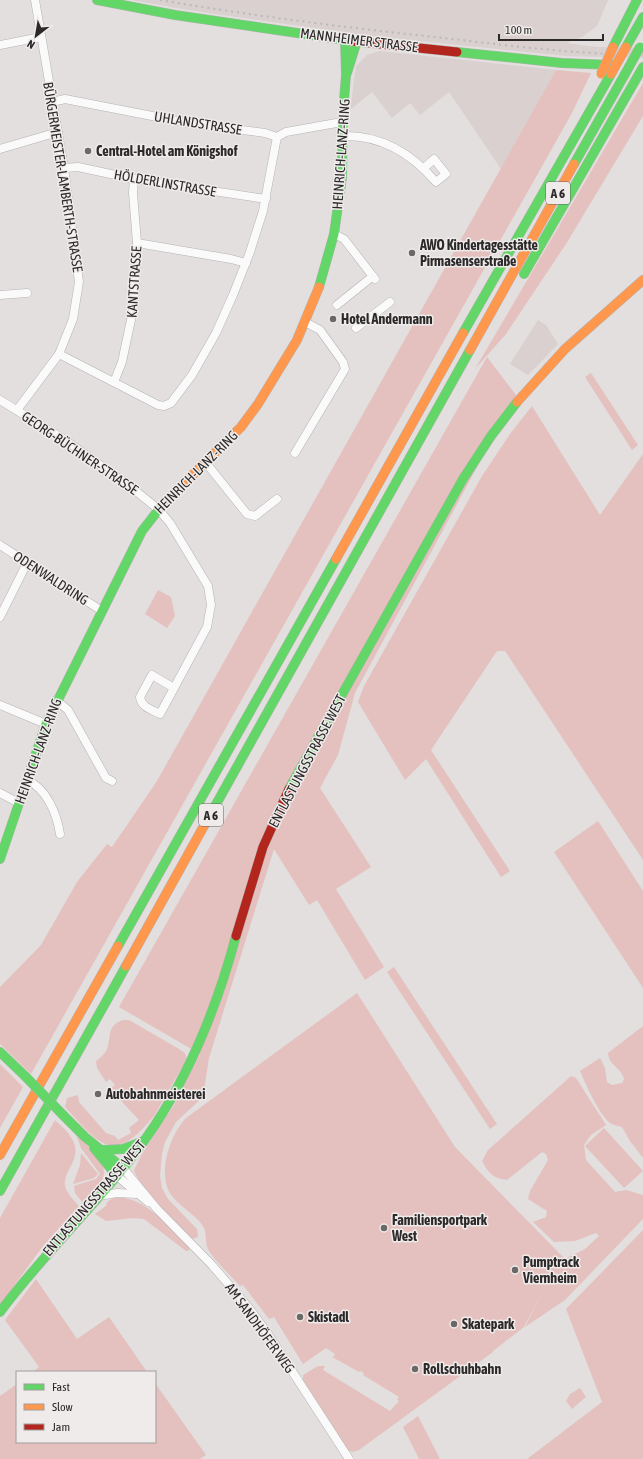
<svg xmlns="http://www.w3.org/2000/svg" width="643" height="1459" font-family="'Asap Condensed',sans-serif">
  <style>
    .built { fill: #d9d0cf }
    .green { fill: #e4c1be }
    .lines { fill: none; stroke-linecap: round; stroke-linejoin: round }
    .street-casing { stroke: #b5b2b2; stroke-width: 9 }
    .fast-casing { stroke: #b5b2b2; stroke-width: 10 }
    .slow-casing { stroke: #b5b2b2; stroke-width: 10 }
    .jam-casing { stroke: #b5b2b2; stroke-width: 10 }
    .street { stroke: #fbfafa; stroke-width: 8 }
    .fast { stroke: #63d668; stroke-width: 9 }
    .slow { stroke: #ff974d; stroke-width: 9 }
    .jam { stroke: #b3261e; stroke-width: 9 }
    .rail { stroke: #bab9b9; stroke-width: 2; stroke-dasharray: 2 4; stroke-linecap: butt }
    .fast-bridge-casing { stroke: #b5b2b2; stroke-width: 10; stroke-linecap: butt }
    .slow-bridge-casing { stroke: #b5b2b2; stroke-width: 10; stroke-linecap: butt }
    .fast-bridge { stroke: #63d668; stroke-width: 9 }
    .slow-bridge { stroke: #ff974d; stroke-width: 9 }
    .poi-dot { fill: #6b6968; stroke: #f0ebeb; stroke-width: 1.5 }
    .labels { text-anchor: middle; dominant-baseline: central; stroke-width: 3; stroke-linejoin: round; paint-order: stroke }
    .shield { fill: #f0ebeb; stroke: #666363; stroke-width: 1 }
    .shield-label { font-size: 13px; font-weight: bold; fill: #2b2929 }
    .street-label { font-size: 14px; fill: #2b2929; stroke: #f0ebeb }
    .poi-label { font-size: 14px; font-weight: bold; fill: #2b2929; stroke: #f0ebeb; text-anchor: start }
  </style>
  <rect width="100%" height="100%" fill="#e2dfde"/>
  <!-- built -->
  <g class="built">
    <polygon points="132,0 608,0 597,26 582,37 566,43 597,47 643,48 643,58 566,56 370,36 188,10"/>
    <polygon points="380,51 556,70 501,169 449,92 420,115 410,103 392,118 372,92 350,110 356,66 367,55"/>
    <polygon points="538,320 546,325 558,344 528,375 510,364"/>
  </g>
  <!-- green -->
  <g class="green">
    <polygon points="556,70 591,73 572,113 31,1074 0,1044 0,987 41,945 77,882 107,844 112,847 157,781"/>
    <polygon points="643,83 643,116 566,244 506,334 475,369"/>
    <path d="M487,357l29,38 -161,298 -17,62 -18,33 51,79 -35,22 48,78 -19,13 -48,-80 -8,5 -35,-56 -65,209 -6,39 -27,25 -11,20 -3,12 -2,22 2,12 6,11 29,30 1,8 -6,2c-15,-13 -53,-51 -58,-69l8,-16 32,-49 26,-51 -81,-47z"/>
    <polygon points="591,373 638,445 632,450 585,377"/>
    <polygon points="532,406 600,515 643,454 643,860 505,651 497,651 431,750 510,871 501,877 426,759 405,780 358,702 364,686 482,476 510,434"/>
    <polygon points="158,590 171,597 175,616 167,628 145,614"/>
    <polygon points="598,821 643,891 643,988 554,852"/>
    <polygon points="394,967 497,1124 490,1129 387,972"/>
    <path d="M357,993l98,154 110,112 20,-10 14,-13 -3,-3 -21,8 -21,1 -21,-20 13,-5 1,-6 -19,-12 2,-8 18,-31 -2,-6 -4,-2 -35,28c-14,-2 -18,-6 -25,-19l6,-11 83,-74 5,2 30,47 -15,10 -7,10 2,15 29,32 11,-2 17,5v24l-78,81 -40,27 16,-33 -17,33 -31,24v1l-134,98 -7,2 -6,-3 -43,-67v-7l15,-9h7l-2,4 67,41 9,-10 -2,-1 2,-3 -36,-22 1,-2 -4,-2 -1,1 -25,-14 -2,1 3,-5 -9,-6 -23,16 -29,-47 -5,2 -26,-34 -3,1c-8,-9 -27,-27 -32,-37 -3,-6 -1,-14 -4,-21 -5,-11 -25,-22 -32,-32 -16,-20 -2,-62 14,-78z"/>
    <path d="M123,1020h6l50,29 6,4 2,6 -33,57c-41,50 -54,29 -89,-9l2,-9 11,-3 1,7 27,31 9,3 3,4 13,-7 -2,-5 10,-8 -29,-31 5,-4 -5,-6 -4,3 -9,-14 -1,-7c4,-3 9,-7 11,-12 5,-13 -1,-23 16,-29z"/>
    <path d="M643,1026v132l-13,-17 -8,-14c-3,-1 -9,-2 -12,-4 -11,-9 -24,-38 -30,-52l20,-13 5,10 2,14 5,3 10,-2 2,-4c-3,-12 -15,-13 -16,-26z"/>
    <polygon points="0,1064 23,1087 0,1128"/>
    <path d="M55,1120c5,5 12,10 15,16 16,22 -8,33 -5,50 2,8 9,14 14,20l-36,40 -43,59v-87z"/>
    <polygon points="604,1128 643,1171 624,1188 585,1146"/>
    <path d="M76,1134c28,29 43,38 6,68l-7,-9 -1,-7 22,-7 4,-5 -19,-26z"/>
    <polygon points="81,1153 98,1174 94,1178 73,1184 80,1165"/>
    <path d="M115,1197c31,0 52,29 74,48l1,3 -2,3h-2l-42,-32 -11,-1 -27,3 -11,-7 11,-8 1,-4z"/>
    <polygon points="643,1230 643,1459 527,1459 602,1402 566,1309"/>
    <polygon points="36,1279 77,1339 109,1317 147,1372 33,1372 39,1367 5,1320"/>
    <polygon points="155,1383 206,1455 200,1459 0,1459 0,1396 17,1384 17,1442 155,1442"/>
    <polygon points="580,1388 586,1397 572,1409 566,1401 570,1394"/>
    <polygon points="418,1416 440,1459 419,1459 403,1427"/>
  </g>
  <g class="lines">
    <!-- street casing -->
    <g class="street-casing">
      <g id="street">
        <polyline points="0,45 41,37"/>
        <polyline points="52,102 65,99 188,123 265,133 277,137 286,132 342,122"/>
        <path d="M343,136c38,-1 69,18 93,46l10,-8 -12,-15 -10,9"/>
        <polyline points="0,149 58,132"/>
        <polyline points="64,168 78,167 134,179 266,199"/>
        <polyline points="334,234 344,239 375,279"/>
        <polyline points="137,243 231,259 246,263"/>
        <polyline points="0,295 27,293"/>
        <polyline points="337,305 373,276"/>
        <polyline points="356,328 390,302"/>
        <polyline points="59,354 158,405 164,406 171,403 192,375 216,333 233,295 250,252 263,211 277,137"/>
        <polyline points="114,382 122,362 134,306 137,243 133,193 134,179"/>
        <path d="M0,400l65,40 66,47 27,22 12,14 38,63 3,19 -4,22 -47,87c-8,-4 -19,-7 -20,-17l12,-22 22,13"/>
        <polyline points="17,410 59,354 73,319 79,282 64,168 35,0"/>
        <polyline points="295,453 345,369 343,362 320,330 305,322"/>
        <polyline points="206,463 247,514 255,516 277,499"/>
        <polyline points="0,545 102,611"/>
        <polyline points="0,617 27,563"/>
        <polyline points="56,700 68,710 106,778 112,781"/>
        <polyline points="0,705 46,724"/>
        <path d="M26,780c20,7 31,34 34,54"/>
        <polyline points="0,793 19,803"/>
        <polyline points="123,1168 157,1209 211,1264 249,1308 268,1334 349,1459"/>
        <polyline points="117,1176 148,1202"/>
        <polyline points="99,1196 117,1193 137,1194"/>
      </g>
    </g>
    <!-- fast casing -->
    <g class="fast-casing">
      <g id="fast">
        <polyline points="97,0 175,15 352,41"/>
        <polyline points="613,47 637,0"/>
        <polyline points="626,47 643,17"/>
        <polyline points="457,52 562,63 612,65"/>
        <polyline points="347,73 357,41"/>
        <polyline points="574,164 625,74"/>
        <polyline points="524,274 643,67"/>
        <polyline points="319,287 334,234 342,177 343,113 346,75 345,40"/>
        <polyline points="463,333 611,74"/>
        <polyline points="289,789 463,479 491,436 517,402"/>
        <polyline points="205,824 470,350"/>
        <polyline points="0,859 46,724 142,531 163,504"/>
        <polyline points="118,946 336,559"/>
        <polyline points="0,1052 25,1076"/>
        <polyline points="63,1115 85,1137 123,1168"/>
        <polyline points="94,1148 117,1176"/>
        <polyline points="103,1150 123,1149 144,1141"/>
        <polyline points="0,1191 126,966"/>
        <path d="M0,1312c48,-65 111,-120 155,-187 38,-58 63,-122 81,-189"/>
      </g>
    </g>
    <!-- slow casing -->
    <g class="slow-casing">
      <g id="slow">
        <polyline points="470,350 574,164"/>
        <polyline points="517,402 565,349 643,280"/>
        <polyline points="163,504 241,427 258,404 297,340 319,287"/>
        <polyline points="336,559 463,333"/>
        <polyline points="126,966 205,824"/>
        <polyline points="0,1155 118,946"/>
      </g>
    </g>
    <!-- jam casing -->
    <g class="jam-casing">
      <g id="jam">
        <polyline points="352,41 457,52"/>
        <polyline points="236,936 263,847 289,789"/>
      </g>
    </g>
    <!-- street -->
    <use href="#street" class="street"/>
    <!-- fast -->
    <use href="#fast" class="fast"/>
    <!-- slow -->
    <use href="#slow" class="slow"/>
    <!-- jam -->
    <use href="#jam" class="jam"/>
    <!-- rail -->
    <path class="rail" d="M160,0c94,16 189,28 284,38 67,8 132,16 199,17"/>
    <!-- fast-bridge casing -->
    <g class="fast-bridge-casing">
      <g id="fast-bridge">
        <polyline points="625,74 640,47"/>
        <polyline points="25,1076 63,1115"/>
      </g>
    </g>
    <!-- slow-bridge casing -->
    <g class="slow-bridge-casing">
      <g id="slow-bridge">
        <polyline points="601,74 613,47"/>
        <polyline points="611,74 626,47"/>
      </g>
    </g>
    <!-- fast-bridge -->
    <use href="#fast-bridge" class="fast-bridge"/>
    <!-- slow-bridge -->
    <use href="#slow-bridge" class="slow-bridge"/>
  </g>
  <!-- markers -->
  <g class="poi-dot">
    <circle cx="88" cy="151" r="4"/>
    <circle cx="412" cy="253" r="4"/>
    <circle cx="333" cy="319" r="4"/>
    <circle cx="98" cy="1094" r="4"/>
    <circle cx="384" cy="1228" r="4"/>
    <circle cx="515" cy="1270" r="4"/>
    <circle cx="300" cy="1317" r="4"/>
    <circle cx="454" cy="1324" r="4"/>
    <circle cx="415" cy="1369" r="4"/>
  </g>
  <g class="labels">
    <!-- shield labels -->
    <g class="shield">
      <rect x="546" y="182" width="24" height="22" rx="3"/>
      <rect x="199" y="804" width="24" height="22" rx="3"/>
    </g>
    <g class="shield-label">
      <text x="558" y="193">A 6</text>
      <text x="211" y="815">A 6</text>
    </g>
    <!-- street labels -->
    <g class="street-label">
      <text transform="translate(359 40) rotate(7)">MANNHEIMER STRASSE</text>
      <text transform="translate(198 123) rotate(9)">UHLANDSTRASSE</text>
      <text transform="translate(341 154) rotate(-86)">HEINRICH-LANZ-RING</text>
      <text transform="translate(63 177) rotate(81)">BÜRGERMEISTER-LAMBERTH-STRASSE</text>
      <text transform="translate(165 183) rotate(10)">HÖLDERLINSTRASSE</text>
      <text transform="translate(134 282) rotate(-86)">KANTSTRASSE</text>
      <text transform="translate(80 453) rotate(34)">GEORG-BÜCHNER-STRASSE</text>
      <text transform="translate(196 472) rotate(-45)">HEINRICH-LANZ-RING</text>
      <text transform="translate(51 578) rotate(33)">ODENWALDRING</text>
      <text transform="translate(38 751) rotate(-70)">HEINRICH-LANZ-RING</text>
      <text transform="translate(307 761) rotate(-62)">ENTLASTUNGSSTRASSE WEST</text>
      <text transform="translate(94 1198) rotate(-49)">ENTLASTUNGSSTRASSE WEST</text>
      <text transform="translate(260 1328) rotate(54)">AM SANDHÖFER WEG</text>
    </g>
    <!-- poi labels -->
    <g class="poi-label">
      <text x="96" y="151">Central-Hotel am Königshof</text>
      <text x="420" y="245">AWO Kindertagesstätte<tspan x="420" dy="16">Pirmasenserstraße</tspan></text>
      <text x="341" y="319">Hotel Andermann</text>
      <text x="106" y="1094">Autobahnmeisterei</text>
      <text x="392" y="1220">Familiensportpark<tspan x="392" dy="16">West</tspan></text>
      <text x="523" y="1262">Pumptrack<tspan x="523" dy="16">Viernheim</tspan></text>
      <text x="308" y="1317">Skistadl</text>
      <text x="462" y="1324">Skatepark</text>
      <text x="423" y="1369">Rollschuhbahn</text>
    </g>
  </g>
  <!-- legend -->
  <rect x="16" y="1371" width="140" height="72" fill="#f0ebeb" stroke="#a19d9d"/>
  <rect x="24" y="1384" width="20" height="6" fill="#63d668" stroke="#a19d9d"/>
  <text x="52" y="1391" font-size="12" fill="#2b2929">Fast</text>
  <rect x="24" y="1404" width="20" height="6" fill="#ff974d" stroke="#a19d9d"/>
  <text x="52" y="1411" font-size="12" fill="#2b2929">Slow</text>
  <rect x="24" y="1424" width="20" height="6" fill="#b3261e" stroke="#a19d9d"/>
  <text x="52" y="1431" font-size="12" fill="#2b2929">Jam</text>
  <!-- north arrow -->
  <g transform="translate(36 36) rotate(211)" stroke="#f0ebeb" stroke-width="3" paint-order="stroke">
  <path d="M0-3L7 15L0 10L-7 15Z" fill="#2b2929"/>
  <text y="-6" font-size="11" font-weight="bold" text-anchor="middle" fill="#2b2929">N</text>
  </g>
  <!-- scale -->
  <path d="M499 34v6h104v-6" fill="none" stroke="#2b2929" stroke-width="2"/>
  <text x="505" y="34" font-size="12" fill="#2b2929" stroke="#f0ebeb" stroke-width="3" paint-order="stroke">100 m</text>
</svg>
